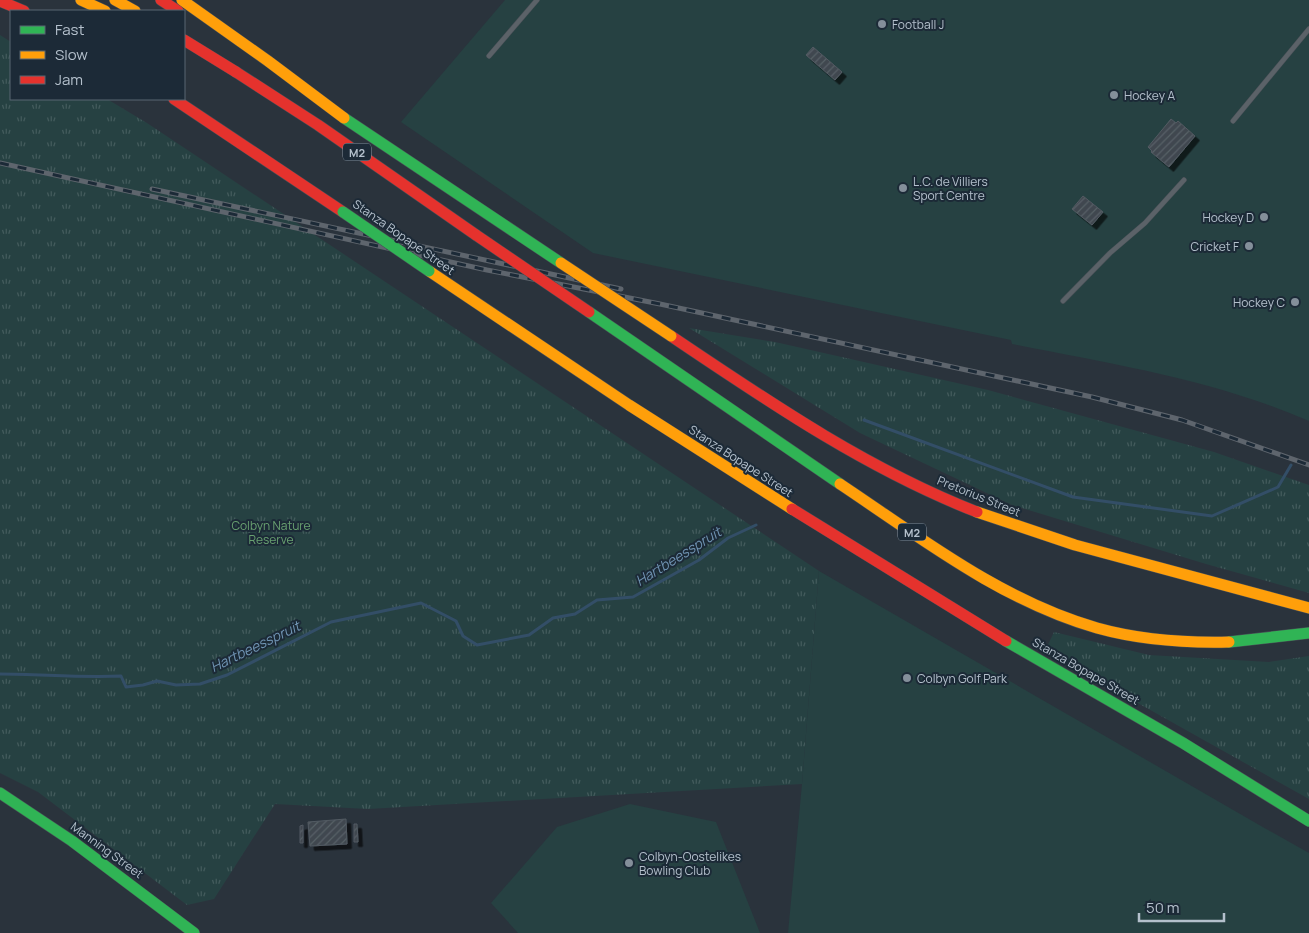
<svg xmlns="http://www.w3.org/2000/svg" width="1309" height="933" font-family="Manrope,sans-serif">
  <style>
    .park { fill: url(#park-tufts) }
    .pitch { fill: #264142 }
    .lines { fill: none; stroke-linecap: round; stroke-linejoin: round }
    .stream { stroke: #334e67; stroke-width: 3 }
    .building { fill: url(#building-hatch); stroke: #525a62; filter: url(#shadow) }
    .lane-casing { stroke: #484f56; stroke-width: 5.5 }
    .fast-casing { stroke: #484f56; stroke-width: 12 }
    .slow-casing { stroke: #484f56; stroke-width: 12 }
    .jam-casing { stroke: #484f56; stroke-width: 12 }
    .lane { stroke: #5b6268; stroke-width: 4.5 }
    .fast { stroke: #30b455; stroke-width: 11 }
    .slow { stroke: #ff9f0a; stroke-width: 11 }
    .jam { stroke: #e5322d; stroke-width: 11 }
    .rail-casing { stroke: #5e656d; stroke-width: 5 }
    .rail { stroke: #1c2a37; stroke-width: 3; stroke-dasharray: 9; stroke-linecap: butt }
    .fast-bridge-casing { stroke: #484f56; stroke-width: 12; stroke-linecap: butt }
    .slow-bridge-casing { stroke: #484f56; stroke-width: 12; stroke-linecap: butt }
    .jam-bridge-casing { stroke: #484f56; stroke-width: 12; stroke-linecap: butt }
    .fast-bridge { stroke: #30b455; stroke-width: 11 }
    .slow-bridge { stroke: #ff9f0a; stroke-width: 11 }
    .jam-bridge { stroke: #e5322d; stroke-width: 11 }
    .poi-dot { fill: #848f9a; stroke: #1c2a37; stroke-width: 2 }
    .labels { text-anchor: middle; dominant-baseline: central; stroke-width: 4; stroke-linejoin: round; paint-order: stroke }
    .shield { fill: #1c2a37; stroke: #86939f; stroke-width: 1 }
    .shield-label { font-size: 11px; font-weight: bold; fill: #b4c0cc }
    .poi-label { font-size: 12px; fill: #b4c0cc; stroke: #1c2a37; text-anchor: start }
    .street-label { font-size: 12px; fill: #b4c0cc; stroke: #1c2a37 }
    .park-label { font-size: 12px; fill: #68a070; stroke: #1c2a37 }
    .water-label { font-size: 14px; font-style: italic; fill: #7094b3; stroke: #1c2a37 }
  </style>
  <defs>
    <pattern id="park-tufts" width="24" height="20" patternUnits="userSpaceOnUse" patternTransform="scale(1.25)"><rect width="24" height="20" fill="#264142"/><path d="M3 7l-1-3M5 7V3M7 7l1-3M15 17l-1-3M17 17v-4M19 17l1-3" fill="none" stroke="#435b5c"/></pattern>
    <pattern id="building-hatch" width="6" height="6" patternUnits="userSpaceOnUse" patternTransform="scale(1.25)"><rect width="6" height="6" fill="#3f474f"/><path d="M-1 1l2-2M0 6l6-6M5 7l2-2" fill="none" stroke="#586067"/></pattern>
    <filter id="shadow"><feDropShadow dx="4.5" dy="4.5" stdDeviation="0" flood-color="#0009"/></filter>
  </defs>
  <rect width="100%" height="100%" fill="#2a333c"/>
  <!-- park -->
  <g class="park">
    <polygon points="0,35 11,42 11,99 107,99 147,123 819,571 802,784 368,809 275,804 214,899 187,905 38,792 0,773"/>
    <polygon points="689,328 775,342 988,390 1214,452 1309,485 1309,593 1206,564 1012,505 860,433"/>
    <polygon points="1054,632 1149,655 1269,662 1309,656 1309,799 1045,651"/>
  </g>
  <!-- pitch -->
  <g class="pitch">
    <path d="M505,0h804v421c-94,-41 -197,-57 -297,-77l-1,-4 -418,-87 -192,-131z"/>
    <polygon points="819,571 1261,826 1309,853 1309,933 788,933 802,784"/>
    <polygon points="630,804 716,822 760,933 518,933 491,903 557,827"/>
  </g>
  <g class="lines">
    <!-- stream -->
    <g class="stream">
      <polyline points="864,420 1073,497 1212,516 1278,487 1291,465"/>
      <path d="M0,674c40,0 80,4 121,2l5,11 17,-2 14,-4 19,4 24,-1 27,-9 104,-53 90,-19 35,18 7,15 14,9 52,-10 24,-17 22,-4 22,-14 36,-3 66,-37 29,-22 28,-13"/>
    </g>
  </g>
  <!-- building -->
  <g class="building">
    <polygon points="813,47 842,72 835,80 806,55"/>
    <polygon points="1171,119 1176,123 1178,121 1195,136 1169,167 1151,152 1152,151 1148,147"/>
    <polygon points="1083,196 1103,212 1092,225 1072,209"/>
    <polygon points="346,819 347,844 310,846 308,822"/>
    <polygon points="354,824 357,824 358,842 354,842"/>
    <polygon points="303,825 303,843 300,843 300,826"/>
  </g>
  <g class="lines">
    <!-- lane casing -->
    <g class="lane-casing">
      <g id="lane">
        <polyline points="489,56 537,0"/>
        <polyline points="1233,121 1309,29"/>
        <polyline points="1063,301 1110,253 1145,223 1184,180"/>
      </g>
    </g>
    <!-- fast casing -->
    <g class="fast-casing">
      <g id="fast">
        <polyline points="344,118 561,263"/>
        <polyline points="589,312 840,484"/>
        <polyline points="1006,641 1183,743 1309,821"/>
        <polyline points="1229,642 1309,633"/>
        <polyline points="0,793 72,841 194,933"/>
      </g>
    </g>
    <!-- slow casing -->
    <g class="slow-casing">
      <g id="slow">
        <polyline points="81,0 105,11"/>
        <polyline points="115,0 135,11"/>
        <polyline points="182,0 268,61 344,118"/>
        <polyline points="429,271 629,405 792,509"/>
        <path d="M840,484c81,54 162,117 257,144 43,12 88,15 132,14"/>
        <polyline points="977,512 1075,545 1309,608"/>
      </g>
    </g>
    <!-- jam casing -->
    <g class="jam-casing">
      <g id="jam">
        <polyline points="161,0 178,11"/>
        <polyline points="0,1 24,11"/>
        <polyline points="184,40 236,72"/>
        <polyline points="236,72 318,125 476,235"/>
        <polyline points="174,99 343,212"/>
        <path d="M671,336c98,66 196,133 306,176"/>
        <polyline points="792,509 1006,641"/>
      </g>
    </g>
    <!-- lane -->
    <use href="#lane" class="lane"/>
    <!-- fast -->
    <use href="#fast" class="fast"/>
    <!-- slow -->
    <use href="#slow" class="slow"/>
    <!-- jam -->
    <use href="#jam" class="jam"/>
    <!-- rail casing -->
    <g class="rail-casing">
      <g id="rail">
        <polyline points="0,163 487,270 660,304 1092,397 1182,420 1309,465"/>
        <polyline points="152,189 621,289"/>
      </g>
    </g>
    <!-- rail -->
    <use href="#rail" class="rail"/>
    <!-- fast-bridge casing -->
    <g class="fast-bridge-casing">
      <polyline id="fast-bridge" points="343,212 429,271"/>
    </g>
    <!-- slow-bridge casing -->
    <g class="slow-bridge-casing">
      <polyline id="slow-bridge" points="561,263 671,336"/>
    </g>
    <!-- jam-bridge casing -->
    <g class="jam-bridge-casing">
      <polyline id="jam-bridge" points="476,235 589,312"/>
    </g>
    <!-- fast-bridge -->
    <use href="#fast-bridge" class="fast-bridge"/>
    <!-- slow-bridge -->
    <use href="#slow-bridge" class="slow-bridge"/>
    <!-- jam-bridge -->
    <use href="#jam-bridge" class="jam-bridge"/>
  </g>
  <!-- markers -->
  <g class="poi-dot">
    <circle cx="882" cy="24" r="5"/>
    <circle cx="1114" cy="95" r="5"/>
    <circle cx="903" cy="188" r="5"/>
    <circle cx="1264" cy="217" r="5"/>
    <circle cx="1249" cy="246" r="5"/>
    <circle cx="1295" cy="302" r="5"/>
    <circle cx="907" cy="678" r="5"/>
    <circle cx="629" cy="863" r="5"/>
  </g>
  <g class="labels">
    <!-- shield labels -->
    <g class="shield">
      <rect x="343" y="143.5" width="28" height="17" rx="4"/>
      <rect x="898" y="523.5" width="28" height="17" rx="4"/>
    </g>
    <g class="shield-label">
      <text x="357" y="152">M2</text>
      <text x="912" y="532">M2</text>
    </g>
    <!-- poi labels -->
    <g class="poi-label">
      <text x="892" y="24">Football J</text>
      <text x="1124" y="95">Hockey A</text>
      <text x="913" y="181">L.C. de Villiers<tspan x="913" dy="14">Sport Centre</tspan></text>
      <text x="1254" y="217" text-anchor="end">Hockey D</text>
      <text x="1239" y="246" text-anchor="end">Cricket F</text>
      <text x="1285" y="302" text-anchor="end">Hockey C</text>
      <text x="917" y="678">Colbyn Golf Park</text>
      <text x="639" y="856">Colbyn-Oostelikes<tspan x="639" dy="14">Bowling Club</tspan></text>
    </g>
    <!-- street labels -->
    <g class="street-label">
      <text transform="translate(404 237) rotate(35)">Stanza Bopape Street</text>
      <text transform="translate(741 461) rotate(33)">Stanza Bopape Street</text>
      <text transform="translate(979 496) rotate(22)">Pretorius Street</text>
      <text transform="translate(1086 671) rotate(30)">Stanza Bopape Street</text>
      <text transform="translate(107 850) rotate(36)">Manning Street</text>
    </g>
    <!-- park labels -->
    <g class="park-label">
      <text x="271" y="525">Colbyn Nature<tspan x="271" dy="14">Reserve</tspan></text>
    </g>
    <!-- water labels -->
    <g class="water-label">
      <text transform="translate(678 556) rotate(-32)">Hartbeesspruit</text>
      <text transform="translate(255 646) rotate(-26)">Hartbeesspruit</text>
    </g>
  </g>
  <!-- legend -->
  <rect x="10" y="10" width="175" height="90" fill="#1c2a37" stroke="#596673"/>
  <rect x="20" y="26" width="25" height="8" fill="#30b455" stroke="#596673"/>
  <text x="55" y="35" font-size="15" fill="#b4c0cc">Fast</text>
  <rect x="20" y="51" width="25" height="8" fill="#ff9f0a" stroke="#596673"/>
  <text x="55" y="60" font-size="15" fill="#b4c0cc">Slow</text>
  <rect x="20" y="76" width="25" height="8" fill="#e5322d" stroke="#596673"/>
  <text x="55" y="85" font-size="15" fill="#b4c0cc">Jam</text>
  <!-- scale -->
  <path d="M1139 913v8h85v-8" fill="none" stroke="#b4c0cc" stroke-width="2.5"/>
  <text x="1146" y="913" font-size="15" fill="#b4c0cc" stroke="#1c2a37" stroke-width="4" paint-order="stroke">50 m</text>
</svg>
